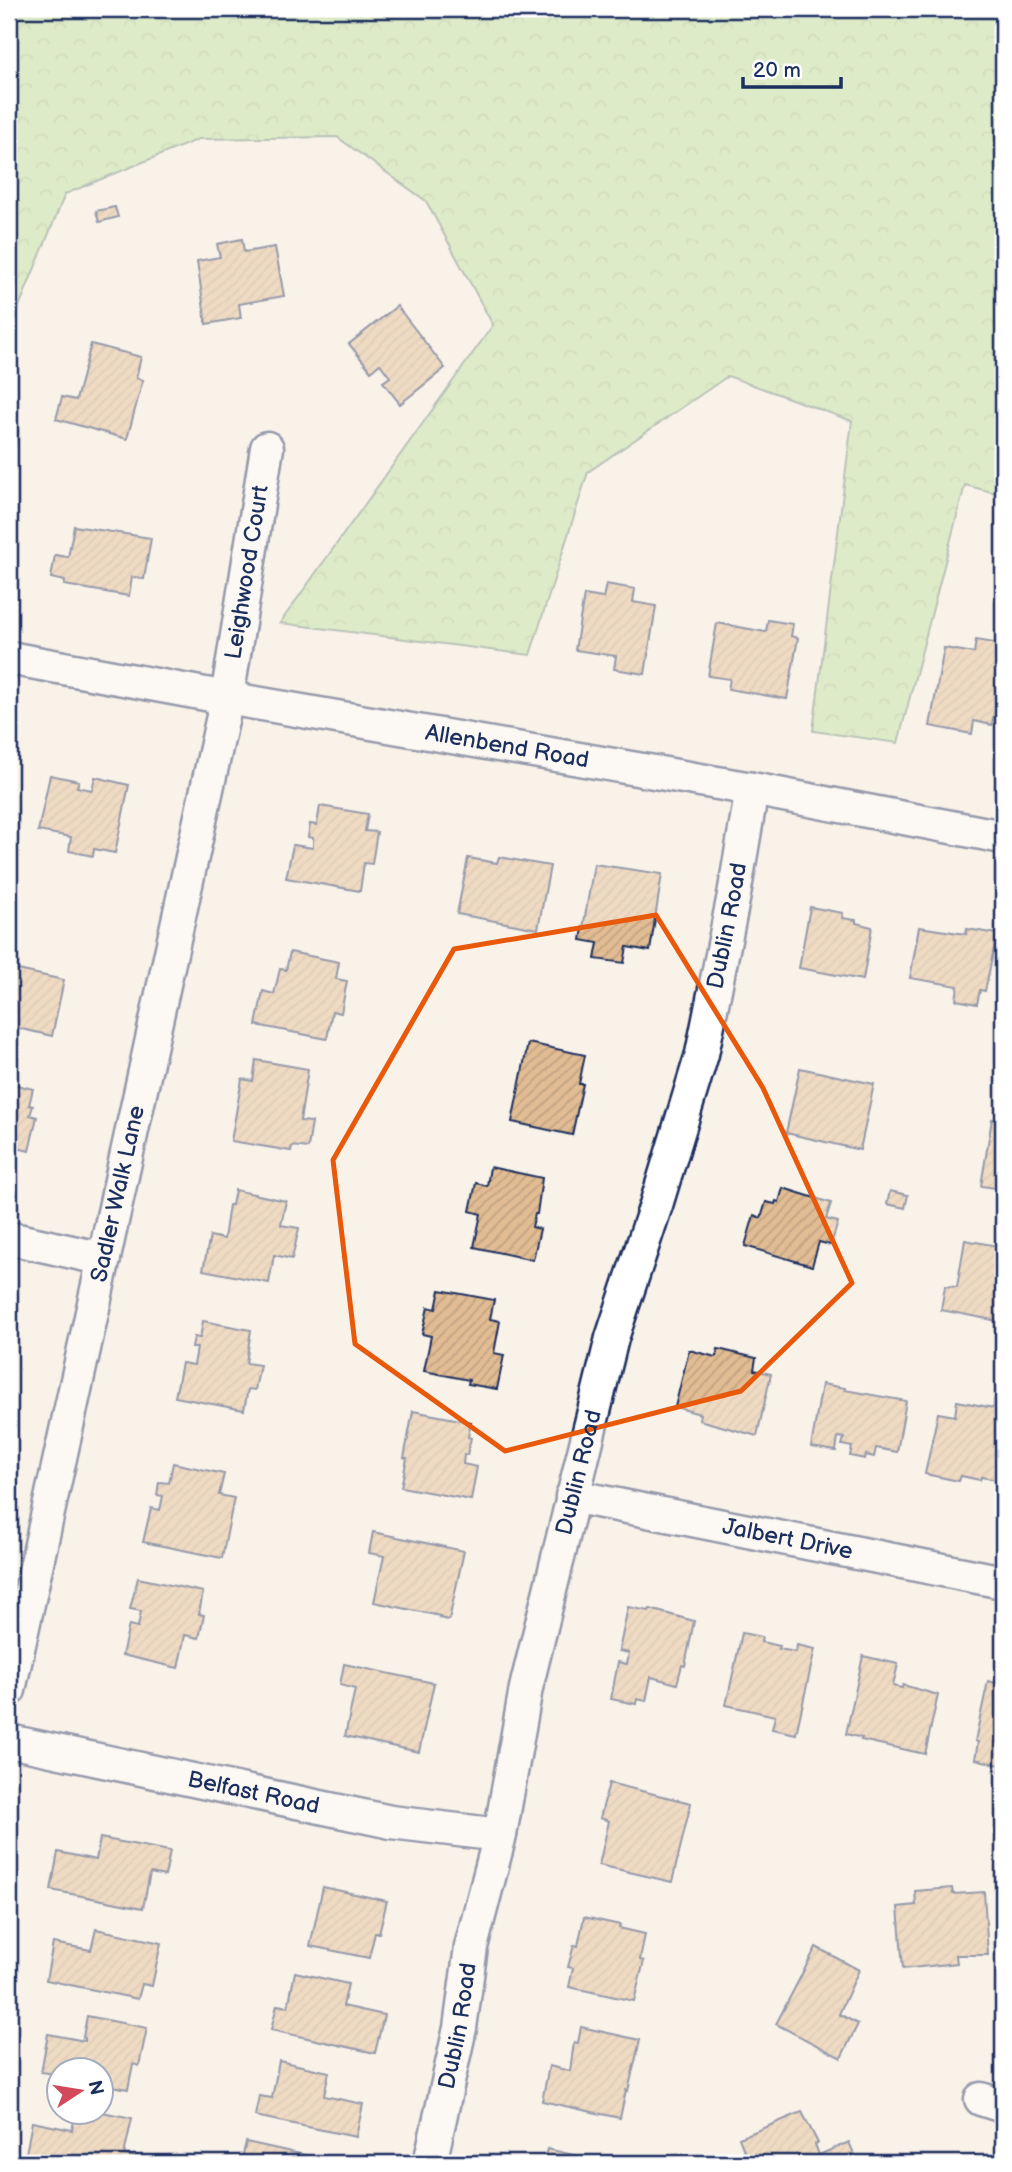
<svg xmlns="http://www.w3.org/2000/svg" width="1012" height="2172" font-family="'Balsamiq Sans',sans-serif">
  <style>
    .forest { fill: url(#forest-crowns); stroke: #6c897e; stroke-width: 2 }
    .building { fill: url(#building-hatch); stroke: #1b2f5e; stroke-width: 2 }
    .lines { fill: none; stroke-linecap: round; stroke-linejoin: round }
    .minor-casing { stroke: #1b2f5e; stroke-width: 37 }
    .minor { stroke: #fff; stroke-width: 32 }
    .marked { fill: none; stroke: #e8590c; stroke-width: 5; stroke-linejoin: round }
    .labels { text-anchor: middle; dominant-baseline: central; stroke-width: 5; stroke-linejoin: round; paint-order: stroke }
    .street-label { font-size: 23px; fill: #1b2f5e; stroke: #fff }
  </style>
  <defs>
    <pattern id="forest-crowns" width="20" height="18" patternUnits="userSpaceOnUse" patternTransform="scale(1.75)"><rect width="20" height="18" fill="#bce39f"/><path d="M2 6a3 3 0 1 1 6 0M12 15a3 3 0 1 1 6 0" fill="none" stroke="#a1c38b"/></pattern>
    <pattern id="building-hatch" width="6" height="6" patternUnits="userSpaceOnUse" patternTransform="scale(1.75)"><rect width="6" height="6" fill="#e2bc93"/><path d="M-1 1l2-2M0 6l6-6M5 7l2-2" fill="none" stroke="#c1a281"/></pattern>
  </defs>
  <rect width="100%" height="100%" fill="#f9f2e9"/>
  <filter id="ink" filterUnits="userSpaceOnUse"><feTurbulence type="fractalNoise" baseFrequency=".0143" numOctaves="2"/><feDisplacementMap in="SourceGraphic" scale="14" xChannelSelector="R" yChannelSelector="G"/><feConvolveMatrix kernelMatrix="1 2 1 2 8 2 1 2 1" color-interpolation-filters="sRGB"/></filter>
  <g filter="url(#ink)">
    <!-- forest -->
    <polygon class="forest" points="9,9 1003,9 1003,495 965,485 898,743 813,731 852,421 728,376 588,472 530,655 280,623 493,325 426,201 337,137 199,139 65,194 9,331"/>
    <!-- building -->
    <g class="building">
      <polygon points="115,207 118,217 99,222 96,211"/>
      <polygon points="242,239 244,252 275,247 284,296 239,304 241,318 206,324 197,261 220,257 217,244"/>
      <polygon points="397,306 445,368 400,404 383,382 390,377 380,364 371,371 349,344"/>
      <polygon points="91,344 141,357 136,378 143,380 127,439 56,419 62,397 76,400"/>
      <polygon points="9,429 18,431 14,454 9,453"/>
      <polygon points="74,526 151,538 144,579 132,577 129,596 64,585 65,581 51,578 55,555 68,557"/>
      <polygon points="606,584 635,589 633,602 656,606 645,674 614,669 616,656 575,650 584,595 603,598"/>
      <polygon points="768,620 793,624 791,636 798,638 787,699 728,689 730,679 708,676 717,623 766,632"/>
      <polygon points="976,640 1001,644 999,658 1003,658 1003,664 992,725 974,721 972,734 930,726 944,648 974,653"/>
      <polygon points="50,775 79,781 77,787 92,790 95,777 129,785 115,853 94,849 93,856 69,851 71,837 38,831"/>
      <polygon points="320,806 368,814 365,831 377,832 372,864 364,863 360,891 286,878 293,845 313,848 313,838 308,837 310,824 317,825"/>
      <polygon points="499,857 550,866 538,929 457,914 468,858 497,863"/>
      <polygon points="594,864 662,874 650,951 627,947 624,963 595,959 598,943 581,940"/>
      <polygon points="810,907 843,913 842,918 856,920 856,923 872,927 863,980 799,968"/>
      <polygon points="919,927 966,934 967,929 997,934 985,991 980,990 977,1004 956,1000 958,986 910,978"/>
      <polygon points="290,952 339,962 336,979 347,981 341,1013 332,1011 327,1039 256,1025 263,991 274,994 280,969 286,970"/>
      <polygon points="9,968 64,980 52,1036 9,1026"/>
      <polygon points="528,1043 585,1055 579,1084 583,1084 572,1135 512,1122"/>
      <polygon points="256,1060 308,1069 300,1121 312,1122 308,1148 292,1146 291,1151 231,1141 242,1079 253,1081"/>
      <polygon points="800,1068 874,1084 860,1150 786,1133"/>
      <polygon points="9,1083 33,1089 29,1105 33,1106 30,1115 37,1117 29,1151 9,1146"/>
      <polygon points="992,1119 1003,1121 1003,1189 981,1186"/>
      <polygon points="490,1167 542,1178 537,1214 535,1214 532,1227 540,1229 533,1260 474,1247 481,1214 470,1211 476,1183 487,1186"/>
      <polygon points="783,1188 831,1203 826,1219 838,1222 831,1245 819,1242 812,1266 745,1246 754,1215 761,1218 766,1202 775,1204 776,1201 779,1202"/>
      <polygon points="235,1190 286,1201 281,1225 299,1228 292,1259 274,1255 269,1283 203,1270 210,1236 224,1239 229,1205 232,1205"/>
      <polygon points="890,1191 908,1195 905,1208 887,1204"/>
      <polygon points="965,1240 1003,1247 1003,1322 941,1310 945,1286 957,1287"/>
      <polygon points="440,1290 494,1300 490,1319 500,1321 494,1353 504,1355 497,1389 468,1384 469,1380 424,1371 431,1336 422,1334 428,1307 436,1309"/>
      <polygon points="203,1321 251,1330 246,1363 260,1365 255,1390 248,1389 244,1410 175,1397 182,1363 194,1365 197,1348 192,1348 194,1337 200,1338"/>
      <polygon points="718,1349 756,1358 754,1370 771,1374 757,1436 699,1420 700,1414 675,1407 689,1350 716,1357"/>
      <polygon points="822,1384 845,1388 845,1390 906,1401 897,1452 876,1448 874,1457 866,1455 865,1459 850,1456 852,1447 842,1445 844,1438 838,1437 836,1451 811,1447"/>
      <polygon points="994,1400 1003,1402 1003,1481 981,1477 980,1480 961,1476 959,1481 925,1474 938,1413 955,1416 957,1401 994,1408"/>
      <polygon points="413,1411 471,1422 468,1437 471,1438 467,1455 464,1455 463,1464 477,1467 471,1500 401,1487 407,1458 404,1458"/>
      <polygon points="173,1463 224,1474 219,1495 234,1498 222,1558 143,1542 151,1508 160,1510 163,1496 157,1495 159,1482 169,1483"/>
      <polygon points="373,1532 464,1551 449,1620 439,1618 440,1616 374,1602 384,1556 369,1553"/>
      <polygon points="138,1578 203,1592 199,1614 204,1615 199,1638 185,1635 178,1668 122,1655 129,1625 138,1627 141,1611 130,1609"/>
      <polygon points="628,1607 649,1611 650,1609 694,1621 685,1666 682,1665 677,1684 651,1677 646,1701 637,1699 636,1704 611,1699 618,1662 627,1664 629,1653 619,1651"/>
      <polygon points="742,1633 762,1637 761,1642 780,1646 779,1649 796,1652 797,1645 815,1649 796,1734 772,1729 775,1716 726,1705"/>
      <polygon points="863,1656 898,1664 893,1686 902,1688 903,1685 938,1695 925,1754 861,1740 862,1738 846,1734"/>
      <polygon points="344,1664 434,1683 419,1752 345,1736 355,1689 340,1685"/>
      <polygon points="988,1681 999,1684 999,1681 1003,1682 1003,1772 999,1771 1000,1765 975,1759 978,1742 975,1741"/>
      <polygon points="609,1783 691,1803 672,1882 599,1865 609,1821 600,1818"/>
      <polygon points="100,1838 170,1851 165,1876 150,1873 143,1908 51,1890 58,1852 96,1860"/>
      <polygon points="323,1887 387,1901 379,1933 375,1933 369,1958 310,1946"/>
      <polygon points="952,1888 953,1894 984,1892 988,1955 956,1955 957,1963 903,1969 898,1907 916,1905 915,1891"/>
      <polygon points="584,1917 620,1925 619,1928 645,1934 640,1960 644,1961 634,2001 569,1987 573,1968 568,1967 574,1945 578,1946"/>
      <polygon points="96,1929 161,1943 152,1986 142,1984 138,1999 46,1980 53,1943 91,1950"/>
      <polygon points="816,1947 859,1970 839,2014 858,2024 841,2058 776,2024"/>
      <polygon points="295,1972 348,1984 343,2006 384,2015 375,2053 271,2030 277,2005 288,2007"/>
      <polygon points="87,2016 147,2028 139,2066 133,2064 128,2089 102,2084 102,2070 60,2070 60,2075 41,2072 48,2034 85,2041 85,2038 83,2037"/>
      <polygon points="581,2027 640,2040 628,2091 626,2090 620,2118 542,2101 549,2066 570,2071 574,2042 578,2043"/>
      <polygon points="279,2061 329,2072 324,2096 363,2104 356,2137 255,2116 259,2096 272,2098"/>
      <polygon points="76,2112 102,2112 132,2118 124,2155 135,2157 134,2163 44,2163 25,2159 32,2122 72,2130"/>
      <polygon points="802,2112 818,2143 815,2144 819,2155 849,2142 858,2163 749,2163 739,2138"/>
      <polygon points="246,2142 314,2157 313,2163 241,2163"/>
      <polygon points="547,2149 609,2163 543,2163"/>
    </g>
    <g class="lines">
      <!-- minor casing -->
      <g class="minor-casing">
        <g id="minor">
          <path id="s1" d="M9,658l218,40 525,91 251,48"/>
          <polyline points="9,1238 104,1259"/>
          <path id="s2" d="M572,1496l431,86"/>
          <path id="s3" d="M9,1690l218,-992 40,-250"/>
          <path id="s4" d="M9,1741l382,81 109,13"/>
          <polyline points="981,2099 1003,2106"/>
          <path id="s5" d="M430,2163l30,-135 11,-81 29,-112 26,-147 86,-350 44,-133 46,-151 32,-159 18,-106"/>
        </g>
      </g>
      <!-- minor -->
      <use href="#minor" class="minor"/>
    </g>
  </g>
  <!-- marked area -->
  <path d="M0 0H1012V2172H0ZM656,915l107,173 89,195 -111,108 -236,60 -150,-107 -22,-184 121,-211z" fill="#f9f2e9" fill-opacity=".55" fill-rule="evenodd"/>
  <path class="marked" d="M656,915l107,173 89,195 -111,108 -236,60 -150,-107 -22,-184 121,-211z"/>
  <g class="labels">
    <!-- street labels -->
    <g class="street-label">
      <text stroke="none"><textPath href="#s3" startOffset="1143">Leighwood Court</textPath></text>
      <text stroke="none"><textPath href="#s1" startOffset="506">Allenbend Road</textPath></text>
      <text stroke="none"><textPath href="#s5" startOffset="1274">Dublin Road</textPath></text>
      <text stroke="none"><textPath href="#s3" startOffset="508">Sadler Walk Lane</textPath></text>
      <text stroke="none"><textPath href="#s5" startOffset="707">Dublin Road</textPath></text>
      <text stroke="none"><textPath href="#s2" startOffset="220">Jalbert Drive</textPath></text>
      <text stroke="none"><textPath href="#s4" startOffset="250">Belfast Road</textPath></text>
      <text stroke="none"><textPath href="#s5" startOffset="140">Dublin Road</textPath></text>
    </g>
  </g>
  <!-- margin -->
  <rect width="1012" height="2172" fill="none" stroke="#fff" stroke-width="35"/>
  <rect x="18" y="18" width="977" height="2137" fill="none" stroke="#1b2f5e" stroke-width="2.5" filter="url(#ink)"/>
  <!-- north arrow -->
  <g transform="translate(80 2091) rotate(78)"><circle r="33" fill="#ffffff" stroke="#a4acbf" stroke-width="2"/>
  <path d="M0-5L12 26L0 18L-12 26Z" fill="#d1495b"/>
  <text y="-10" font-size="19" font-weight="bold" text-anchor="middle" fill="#1b2f5e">N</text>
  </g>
  <!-- scale -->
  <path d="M743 77v10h98v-10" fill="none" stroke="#1b2f5e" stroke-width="3.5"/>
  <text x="753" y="77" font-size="21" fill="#1b2f5e" stroke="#ffffff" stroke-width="5" paint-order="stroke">20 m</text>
</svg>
